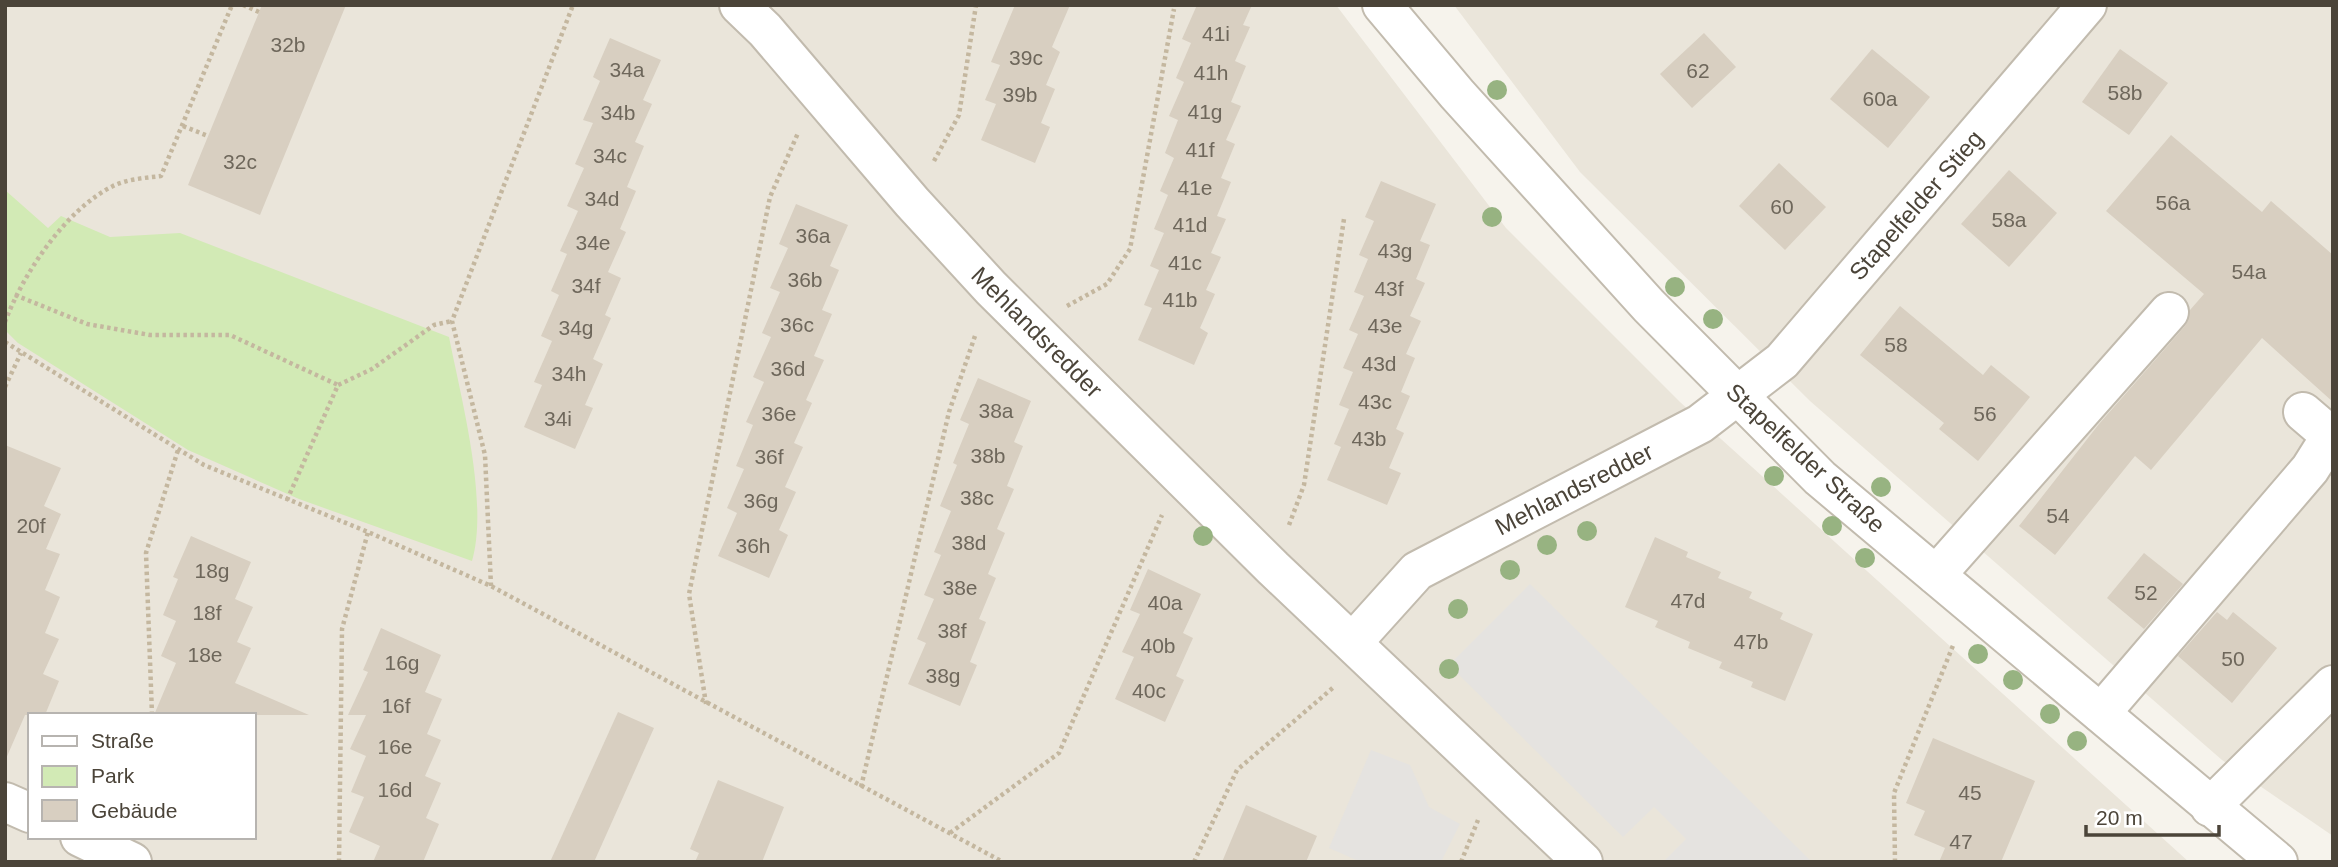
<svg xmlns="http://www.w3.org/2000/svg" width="2338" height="867" font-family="Arial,sans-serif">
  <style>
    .residential { fill: #eae5da; fill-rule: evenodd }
    .green { fill: #d2eab5 }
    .parking { fill: #e5e3e0 }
    .building { fill: #d8cfc1 }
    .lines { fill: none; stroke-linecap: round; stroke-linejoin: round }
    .minor-casing { stroke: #c2bbae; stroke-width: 42 }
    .path { stroke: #c4b79f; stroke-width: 4.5; stroke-dasharray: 3.5 3.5; stroke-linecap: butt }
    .minor { stroke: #fff; stroke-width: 38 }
    .tree { fill: #97b381 }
    .labels { text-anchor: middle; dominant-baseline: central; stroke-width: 6; stroke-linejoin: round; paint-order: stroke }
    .number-label { font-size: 21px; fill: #6e675b }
    .street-label { font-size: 24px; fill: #4b4439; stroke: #fff }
  </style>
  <rect width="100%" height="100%" fill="#f6f3ec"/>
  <!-- residential -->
  <g class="residential">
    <path d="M5,5h1331l170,223 174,174 509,460h-2184zM30,715h224v122h-224z"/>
    <polygon points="1454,5 2333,5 2333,836 2222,760 1810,401 1580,172"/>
  </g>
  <!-- green -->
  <path class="green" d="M5,190l43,38 13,-12 49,21 70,-4 269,104c12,61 40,165 23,224l-173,-62 -111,-49 -170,-107 -13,-13z"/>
  <!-- parking -->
  <g class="parking">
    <polygon points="1530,584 1812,862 1663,862 1686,839 1654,807 1623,837 1449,665"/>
    <polygon points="1371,750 1410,765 1429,807 1460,824 1441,862 1361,862 1329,848"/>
  </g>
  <!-- building -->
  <g class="building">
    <polygon points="262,5 346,5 260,215 188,185"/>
    <polygon points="1015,5 1070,5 1052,47 1060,52 1046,85 1055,89 1041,123 1050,127 1035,163 981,140 996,104 985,100 1000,65 991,62"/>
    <polygon points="1197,5 1252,5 1243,25 1250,27 1235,61 1246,66 1231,102 1241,106 1226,140 1235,144 1221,178 1231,182 1217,216 1226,219 1211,253 1221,257 1206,290 1215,294 1200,328 1208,333 1194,365 1138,340 1152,308 1144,305 1159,270 1150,266 1164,233 1154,229 1168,195 1160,191 1174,158 1165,153 1178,120 1169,116 1184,82 1176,78 1191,43 1182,39"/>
    <polygon points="1704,33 1736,67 1692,108 1660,74"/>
    <polygon points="610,38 661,60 643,100 652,104 635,142 644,146 627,187 636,191 620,229 626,232 608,272 621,278 605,315 611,318 593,359 603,364 585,405 593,408 575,449 524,427 542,385 534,382 552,341 541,336 559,295 551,291 567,254 560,251 578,211 567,206 584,168 575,164 593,123 583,120 600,81 593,77"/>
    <polygon points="1872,49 1930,97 1888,148 1830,99"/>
    <polygon points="2120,49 2168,83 2129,135 2082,102"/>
    <polygon points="2171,135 2262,212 2271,201 2333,255 2333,402 2262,338 2151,470 2135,456 2055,555 2019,526 2099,424 2185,326 2190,310 2204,294 2106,211"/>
    <polygon points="1779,163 1826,207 1785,250 1739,206"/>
    <polygon points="2009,170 2057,213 2009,267 1961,224"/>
    <polygon points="1381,181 1436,204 1420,241 1430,245 1416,279 1425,283 1410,316 1421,321 1406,354 1415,358 1401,392 1410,396 1396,429 1404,433 1389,468 1401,473 1387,505 1327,480 1341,447 1334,444 1349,409 1339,405 1353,372 1343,368 1358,334 1349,330 1364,296 1354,292 1368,259 1359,255 1374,221 1365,217"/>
    <polygon points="796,204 848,225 830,266 839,270 822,310 832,314 814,356 824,360 806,400 812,403 794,443 803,447 785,487 796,492 779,530 788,535 769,578 718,556 737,513 727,508 744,469 736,466 753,425 746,422 764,382 753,377 771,337 762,333 780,292 770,288 788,248 779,244"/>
    <polygon points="1900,306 1983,375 1991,365 2030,397 1978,461 1939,429 1944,423 1860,355"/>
    <polygon points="978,378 1031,401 1014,442 1023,446 1007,486 1014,489 997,529 1005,533 988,574 996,578 979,619 986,622 970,662 977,665 960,706 908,684 926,643 917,639 934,599 924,595 941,555 934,552 951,511 940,506 957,465 953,463 969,424 960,420"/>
    <polygon points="5,445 61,468 44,506 61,514 46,549 60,554 45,590 60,597 45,633 59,639 43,674 59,681 45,715 25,715 5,761"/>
    <polygon points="191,536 251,562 235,599 253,607 237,642 251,648 235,683 309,715 154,715 176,663 161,656 176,621 163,615 178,579 173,577"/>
    <polygon points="1655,537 1688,552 1686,557 1721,572 1718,578 1752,592 1749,598 1783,613 1780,619 1813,634 1785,701 1751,687 1753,682 1719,668 1722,662 1688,648 1690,642 1655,627 1658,621 1625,607"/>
    <polygon points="2144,553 2183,584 2144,629 2107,598"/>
    <polygon points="1148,569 1201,594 1183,633 1193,638 1176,676 1184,680 1165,722 1115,699 1134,657 1122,652 1140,614 1130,610"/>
    <polygon points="2217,612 2227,620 2233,612 2277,648 2232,703 2178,656"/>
    <polygon points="381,628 441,655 425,692 442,699 427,734 441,740 425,776 441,783 426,818 439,824 423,862 373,862 380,846 349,832 364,797 351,792 366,756 350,749 366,715 348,715 368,672 363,670"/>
    <polygon points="618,712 654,728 594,862 550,862"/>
    <polygon points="1933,738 2035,781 2001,862 1939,862 1945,848 1914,835 1925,811 1906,803"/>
    <polygon points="718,780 784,807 762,862 695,862 699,853 690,849"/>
    <polygon points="1246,805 1317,836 1306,862 1222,862"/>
  </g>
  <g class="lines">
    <!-- minor casing -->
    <g class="minor-casing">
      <g id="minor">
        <polyline points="739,5 765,30 912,202 991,288 1273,568 1583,862"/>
        <polyline points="1382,5 1457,94 1649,306 1820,478 2278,862"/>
        <polyline points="1936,575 2169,312"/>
        <polyline points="1353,642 1417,571 1700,424 1782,361 2087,5"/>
        <polyline points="2101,713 2310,469 2327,442 2324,430 2303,412"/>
        <polyline points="5,802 30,813"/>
        <polyline points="2210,807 2333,685"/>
        <polyline points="80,837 132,862"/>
      </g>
    </g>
    <!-- path -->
    <g class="path">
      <polyline points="243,5 259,12"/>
      <polyline points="183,126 208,136"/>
      <polyline points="934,161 959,115 976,5"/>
      <polyline points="15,295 87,324 150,335 230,335 338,385"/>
      <polyline points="1067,306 1107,284 1130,249 1174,9"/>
      <path d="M5,322c18,-48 60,-112 108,-136 14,-7 32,-8 48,-10l71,-171"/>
      <polyline points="5,342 204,465 368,532 491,586 1003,862"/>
      <polyline points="5,387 21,353"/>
      <polyline points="287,500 338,385 372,369 434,325 452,321"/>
      <polyline points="1289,525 1304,485 1344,219"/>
      <polyline points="491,586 485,455 452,321 573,5"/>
      <polyline points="706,704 689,594 770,197 798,133"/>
      <polyline points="152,715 146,553 178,450"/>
      <polyline points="861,787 949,412 976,333"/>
      <polyline points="950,833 1059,753 1162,515"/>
      <polyline points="339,862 342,629 368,532"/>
      <polyline points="1194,862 1237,770 1335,686"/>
      <polyline points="1461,862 1478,820"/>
      <polyline points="1895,862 1894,793 1954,643"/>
    </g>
    <!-- minor -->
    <use href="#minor" class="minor"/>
  </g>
  <!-- trees -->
  <g class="tree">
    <circle cx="1497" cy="90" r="10"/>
    <circle cx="1492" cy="217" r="10"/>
    <circle cx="1675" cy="287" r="10"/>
    <circle cx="1713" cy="319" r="10"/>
    <circle cx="1774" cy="476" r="10"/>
    <circle cx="1881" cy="487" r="10"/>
    <circle cx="1832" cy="526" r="10"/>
    <circle cx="1587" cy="531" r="10"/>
    <circle cx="1203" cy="536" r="10"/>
    <circle cx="1547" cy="545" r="10"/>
    <circle cx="1865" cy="558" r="10"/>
    <circle cx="1510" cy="570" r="10"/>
    <circle cx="1458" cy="609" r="10"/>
    <circle cx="1978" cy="654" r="10"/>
    <circle cx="1449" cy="669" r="10"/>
    <circle cx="2013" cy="680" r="10"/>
    <circle cx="2050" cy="714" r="10"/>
    <circle cx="2077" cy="741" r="10"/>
  </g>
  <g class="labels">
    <!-- number labels -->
    <g class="number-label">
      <text x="1216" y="33">41i</text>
      <text x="288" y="44">32b</text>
      <text x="1026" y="57">39c</text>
      <text x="627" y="69">34a</text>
      <text x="1698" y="70">62</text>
      <text x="1211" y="72">41h</text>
      <text x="2125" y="92">58b</text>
      <text x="1020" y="94">39b</text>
      <text x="1880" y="98">60a</text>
      <text x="1205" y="111">41g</text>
      <text x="618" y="112">34b</text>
      <text x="1200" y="149">41f</text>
      <text x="610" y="155">34c</text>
      <text x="240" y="161">32c</text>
      <text x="1195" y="187">41e</text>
      <text x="602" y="198">34d</text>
      <text x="2173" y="202">56a</text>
      <text x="1782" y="206">60</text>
      <text x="2009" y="219">58a</text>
      <text x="1190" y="224">41d</text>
      <text x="813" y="235">36a</text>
      <text x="593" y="242">34e</text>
      <text x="1395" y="250">43g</text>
      <text x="1185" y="262">41c</text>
      <text x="2249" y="271">54a</text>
      <text x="805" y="279">36b</text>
      <text x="586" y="285">34f</text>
      <text x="1389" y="288">43f</text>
      <text x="1180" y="299">41b</text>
      <text x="797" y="324">36c</text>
      <text x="1385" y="325">43e</text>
      <text x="576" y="327">34g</text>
      <text x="1896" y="344">58</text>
      <text x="1379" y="363">43d</text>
      <text x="788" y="368">36d</text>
      <text x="569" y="373">34h</text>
      <text x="1375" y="401">43c</text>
      <text x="996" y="410">38a</text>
      <text x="779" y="413">36e</text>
      <text x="1985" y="413">56</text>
      <text x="558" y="418">34i</text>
      <text x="1369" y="438">43b</text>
      <text x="988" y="455">38b</text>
      <text x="769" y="456">36f</text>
      <text x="977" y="497">38c</text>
      <text x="761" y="500">36g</text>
      <text x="2058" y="515">54</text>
      <text x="31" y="525">20f</text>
      <text x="969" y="542">38d</text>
      <text x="753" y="545">36h</text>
      <text x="212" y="570">18g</text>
      <text x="960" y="587">38e</text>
      <text x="2146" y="592">52</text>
      <text x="1688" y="600">47d</text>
      <text x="1165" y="602">40a</text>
      <text x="207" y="612">18f</text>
      <text x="952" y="630">38f</text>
      <text x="1751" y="641">47b</text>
      <text x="1158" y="645">40b</text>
      <text x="205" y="654">18e</text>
      <text x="2233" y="658">50</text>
      <text x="402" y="662">16g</text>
      <text x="943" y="675">38g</text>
      <text x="1149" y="690">40c</text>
      <text x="396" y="705">16f</text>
      <text x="395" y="746">16e</text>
      <text x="395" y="789">16d</text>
      <text x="1970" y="792">45</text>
      <text x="1961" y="841">47</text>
    </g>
    <!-- street labels -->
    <g class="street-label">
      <text transform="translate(1916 205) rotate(-49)">Stapelfelder Stieg</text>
      <text transform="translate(1037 332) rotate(45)">Mehlandsredder</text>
      <text transform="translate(1806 458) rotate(43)">Stapelfelder Straße</text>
      <text transform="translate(1574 489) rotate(-27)">Mehlandsredder</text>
    </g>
  </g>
  <!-- border -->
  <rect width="2338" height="867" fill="none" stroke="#4b4439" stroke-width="14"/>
  <!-- legend -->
  <rect x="28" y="713" width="228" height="126" fill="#ffffff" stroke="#b7b4b0" stroke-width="2"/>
  <rect x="42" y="736" width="35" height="10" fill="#ffffff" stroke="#b7b4b0" stroke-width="2"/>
  <text x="91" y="748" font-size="21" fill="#4b4439">Straße</text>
  <rect x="42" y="766" width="35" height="21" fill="#d2eab5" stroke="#b7b4b0" stroke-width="2"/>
  <text x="91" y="783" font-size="21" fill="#4b4439">Park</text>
  <rect x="42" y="800" width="35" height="21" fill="#d8cfc1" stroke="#b7b4b0" stroke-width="2"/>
  <text x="91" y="818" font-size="21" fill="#4b4439">Gebäude</text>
  <!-- scale -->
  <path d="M2086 825v10h133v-10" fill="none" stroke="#4b4439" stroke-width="3.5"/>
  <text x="2096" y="825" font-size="21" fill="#4b4439" stroke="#ffffff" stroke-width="5" paint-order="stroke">20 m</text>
</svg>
